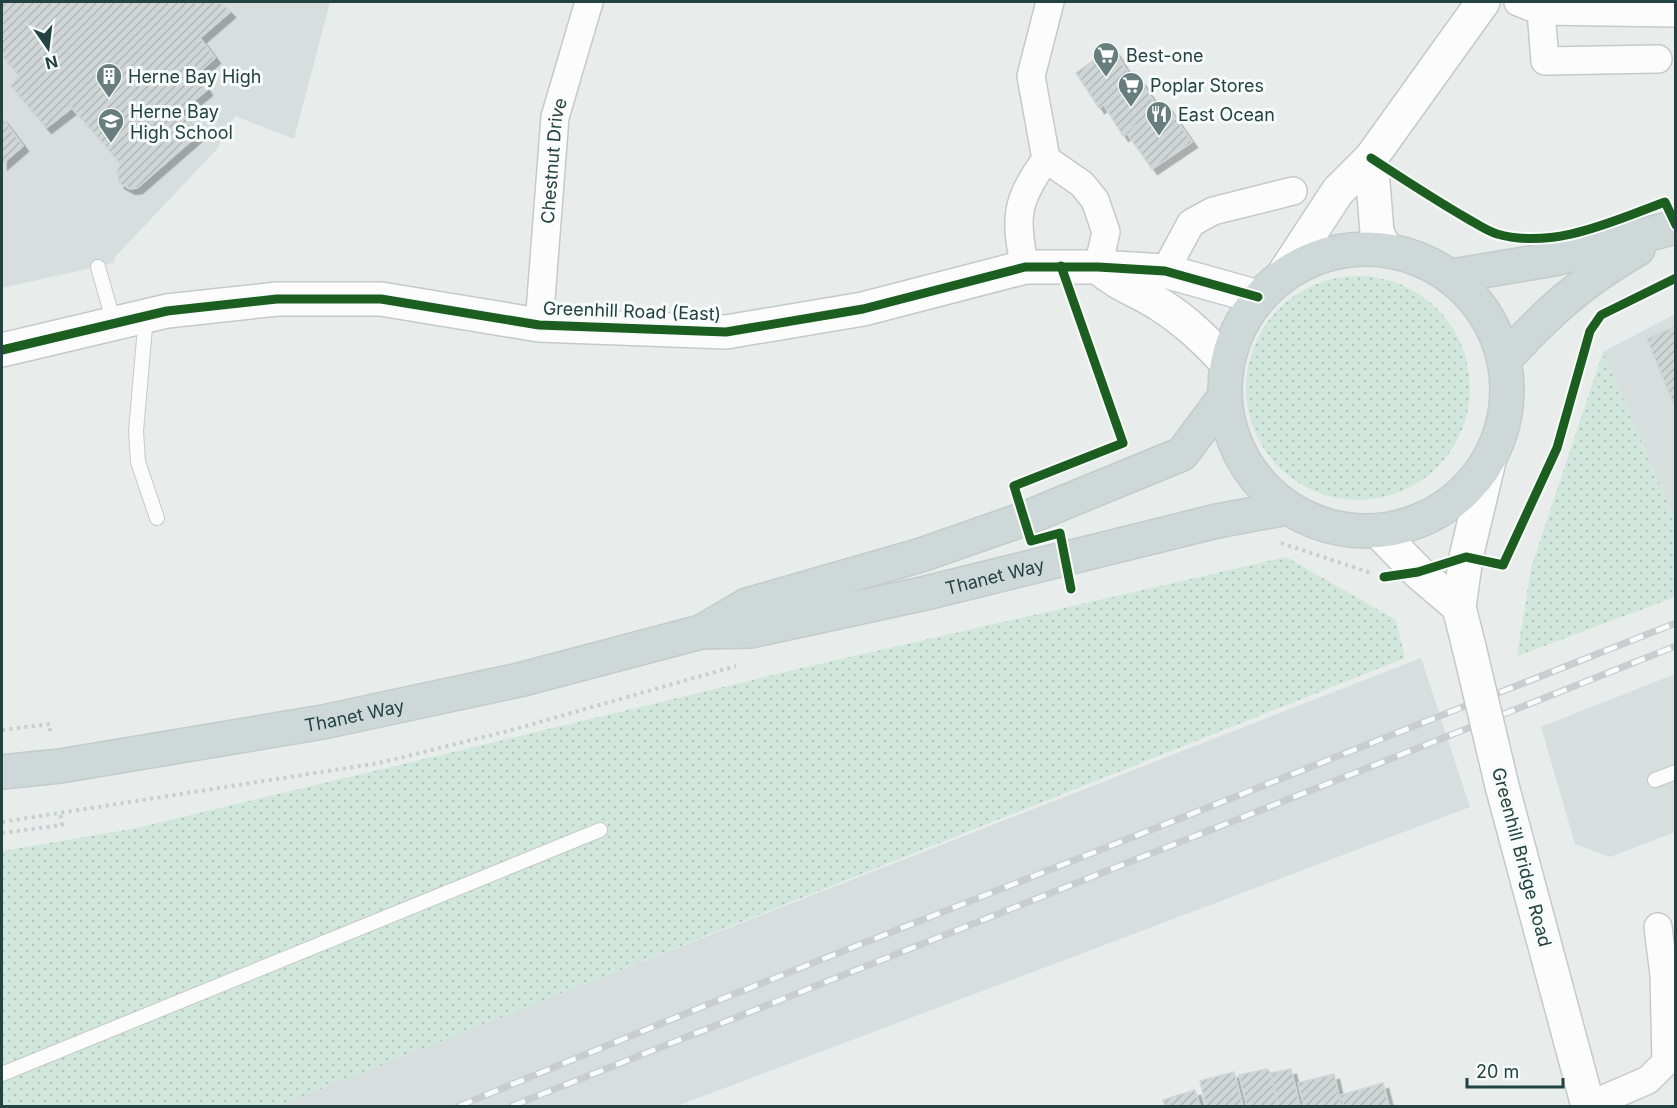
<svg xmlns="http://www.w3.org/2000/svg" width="1677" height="1108" font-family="Inter,sans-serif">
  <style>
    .built { fill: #d6dfde }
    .grass { fill: url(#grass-dots) }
    .building { fill: url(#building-hatch); stroke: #d0d6d5; stroke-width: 1.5; filter: url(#shadow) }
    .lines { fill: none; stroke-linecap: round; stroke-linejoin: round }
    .lane-casing { stroke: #c5cac9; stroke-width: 16 }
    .street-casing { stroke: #c5cac9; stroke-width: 30 }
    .secondary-casing { stroke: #c3caca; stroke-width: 36 }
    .primary-casing { stroke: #c3cccb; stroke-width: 36 }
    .path { stroke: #c6cfce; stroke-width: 4; stroke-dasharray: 3 4.5; stroke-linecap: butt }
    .lane { stroke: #fcfcfc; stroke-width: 14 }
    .street { stroke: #fcfcfc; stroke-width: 27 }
    .secondary { stroke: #fcfcfc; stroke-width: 33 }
    .primary { stroke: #cfd8d8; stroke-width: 33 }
    .rail-casing { stroke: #c9cdcd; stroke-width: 7 }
    .rail { stroke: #f7fbfa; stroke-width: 4.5; stroke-dasharray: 14; stroke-linecap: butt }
    .secondary-bridge-casing { stroke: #c3caca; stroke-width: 36; stroke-linecap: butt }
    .secondary-bridge { stroke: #fcfcfc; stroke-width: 33 }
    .cycleway-casing { stroke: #f7fbfa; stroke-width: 13 }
    .cycleway { stroke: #1b5e20; stroke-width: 9 }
    .labels { text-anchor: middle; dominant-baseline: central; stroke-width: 6; stroke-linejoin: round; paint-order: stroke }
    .poi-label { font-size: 18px; fill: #234342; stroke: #f7fbfa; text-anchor: start }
    .street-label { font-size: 18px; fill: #234342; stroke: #f7fbfa }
  </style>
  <defs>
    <pattern id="grass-dots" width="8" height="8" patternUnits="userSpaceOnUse" patternTransform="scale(1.5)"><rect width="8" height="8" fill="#d1e6dd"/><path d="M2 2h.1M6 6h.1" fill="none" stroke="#b3c6bf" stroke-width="1.8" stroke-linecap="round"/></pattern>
    <pattern id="building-hatch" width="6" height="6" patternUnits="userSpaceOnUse" patternTransform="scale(1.5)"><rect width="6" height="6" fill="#cfd6d5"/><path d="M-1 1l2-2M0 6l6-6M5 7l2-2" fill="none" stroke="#b1b9b8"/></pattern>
    <filter id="shadow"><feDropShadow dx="5.5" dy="5.5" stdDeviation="0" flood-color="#0004"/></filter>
  </defs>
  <rect width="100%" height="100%" fill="#e8edec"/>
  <!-- built -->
  <g class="built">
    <polygon points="2,2 330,2 294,139 235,116 217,149 115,257 114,263 2,288"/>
    <polygon points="1675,314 1675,520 1603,352"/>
    <polygon points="1421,658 1470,807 677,1106 271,1106"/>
    <polygon points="1675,674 1675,832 1610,857 1575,844 1541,727"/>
  </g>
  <!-- grass -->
  <g class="grass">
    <circle cx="1358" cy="388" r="112"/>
    <polygon points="1603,352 1675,520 1675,597 1517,656 1531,568"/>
    <polygon points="1286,557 1396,620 1405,658 278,1106 2,1106 2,851 137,828 802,668"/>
  </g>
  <!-- building -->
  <g class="building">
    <polygon points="2,2 220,2 230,12 200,38 215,58 197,74 207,90 180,112 199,134 137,188 130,189 119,183 117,171 121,164 72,108 46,128 10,85 19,76 2,56"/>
    <polygon points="1112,47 1135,84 1099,108 1076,73"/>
    <polygon points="1140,80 1159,110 1123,136 1104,105"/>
    <polygon points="1166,105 1192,142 1152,169 1126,132"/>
    <polygon points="2,118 23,146 2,164"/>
    <polygon points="1676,326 1676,410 1647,339"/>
    <polygon points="1267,1069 1271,1073 1278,1106 1247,1106 1239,1075"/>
    <polygon points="1291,1069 1300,1106 1278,1106 1271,1073"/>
    <polygon points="1234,1072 1243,1106 1206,1106 1200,1081"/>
    <polygon points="1334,1074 1341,1106 1304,1106 1298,1083"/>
    <polygon points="1383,1083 1389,1106 1344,1106 1341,1095"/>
    <polygon points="1195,1090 1200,1106 1165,1106 1163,1100"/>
  </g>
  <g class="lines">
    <!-- lane casing -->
    <g class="lane-casing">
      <g id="lane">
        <polyline points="98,267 114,323"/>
        <polyline points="146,316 136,431 138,462 157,518"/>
        <polyline points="1655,780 1676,772"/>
        <polyline points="2,1074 600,830"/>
      </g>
    </g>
    <!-- street casing -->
    <g class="street-casing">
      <g id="street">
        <polyline points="1050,2 1031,76 1046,159 1082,184 1095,200 1106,232 1098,267"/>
        <polyline points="1518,2 1541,11 1545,61 1658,59"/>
        <polyline points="1541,11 1676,13"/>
        <path d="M1025,267c-11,-50 -9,-66 21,-108"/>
        <polyline points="1165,271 1191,223 1213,211 1293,191"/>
        <path id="s1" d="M539,325l16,-208 34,-115"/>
        <polyline points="1588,1106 1648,1080 1666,1062 1664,975 1658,927"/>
      </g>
    </g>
    <!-- secondary casing -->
    <g class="secondary-casing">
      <g id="secondary">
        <polyline points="1371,158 1377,232 1385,249"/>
        <path d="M1098,267c21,19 42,24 64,39 25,16 44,35 64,56"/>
        <polyline points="1285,272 1338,191 1371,158 1483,2"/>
        <polyline points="2,350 167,311 277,299 381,299 539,325 726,332 863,309 1025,267 1098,267 1165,271 1258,297"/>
        <polyline points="1378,531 1418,572 1459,607"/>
        <polyline points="1469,647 1459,607 1466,557 1489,461"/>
        <polyline points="1502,786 1588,1106"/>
      </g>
    </g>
    <!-- primary casing -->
    <g class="primary-casing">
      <g id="primary">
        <circle cx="1366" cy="390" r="141"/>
        <polyline points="1452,276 1554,259 1676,227"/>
        <path d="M1505,359c43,-47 77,-78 133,-110"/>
        <path id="s2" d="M703,632l48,-1 175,-38 291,-72 70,-13"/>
        <path id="s3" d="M2,772l58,-6 263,-44 196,-42 182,-48 46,-27 174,-50 103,-36 158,-65 41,-55"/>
      </g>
    </g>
    <!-- path -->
    <g class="path">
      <polyline points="1281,543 1371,573"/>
      <polyline points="2,730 50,724 50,734"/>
      <polyline points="2,822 379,763 508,731 736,666"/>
      <polyline points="2,833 62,825 61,817 59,817"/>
    </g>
    <!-- lane -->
    <use href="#lane" class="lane"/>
    <!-- street -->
    <use href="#street" class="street"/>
    <!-- secondary -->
    <use href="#secondary" class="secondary"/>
    <!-- primary -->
    <use href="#primary" class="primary"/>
    <!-- rail casing -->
    <g class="rail-casing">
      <g id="rail">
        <polyline points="459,1106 714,1002 1676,623"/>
        <polyline points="512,1106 1676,646"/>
      </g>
    </g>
    <!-- rail -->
    <use href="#rail" class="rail"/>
    <!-- secondary-bridge casing -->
    <g class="secondary-bridge-casing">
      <polyline id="secondary-bridge" points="1469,647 1502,786"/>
    </g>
    <!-- secondary-bridge -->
    <use href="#secondary-bridge" class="secondary-bridge"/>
    <!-- cycleway casing -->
    <g class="cycleway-casing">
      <g id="cycleway">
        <path d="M1371,158c32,21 64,42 97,61 9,5 19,12 29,15 57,16 116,-13 168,-32l11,23"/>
        <polyline points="1061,266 1123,443 1014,486 1031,541 1060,533 1071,589"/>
        <polyline points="2,350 167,311 277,299 381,299 539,325 726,332 863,309 1025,267 1098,267 1165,271 1258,297"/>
        <polyline points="1384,577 1418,572 1466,557 1503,565 1557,448 1590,331 1601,315 1676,278"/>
      </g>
    </g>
    <!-- cycleway -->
    <use href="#cycleway" class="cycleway"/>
  </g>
  <!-- icons -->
  <defs>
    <g id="supermarket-pin" transform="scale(1.35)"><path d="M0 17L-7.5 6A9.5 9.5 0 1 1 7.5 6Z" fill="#687e7e" stroke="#f7fbfa"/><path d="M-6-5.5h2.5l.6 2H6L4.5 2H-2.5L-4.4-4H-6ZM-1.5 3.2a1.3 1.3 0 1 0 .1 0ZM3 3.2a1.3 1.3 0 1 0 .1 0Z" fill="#fff"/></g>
    <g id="building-pin" transform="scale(1.35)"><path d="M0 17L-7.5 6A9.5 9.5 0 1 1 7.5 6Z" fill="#687e7e" stroke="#f7fbfa"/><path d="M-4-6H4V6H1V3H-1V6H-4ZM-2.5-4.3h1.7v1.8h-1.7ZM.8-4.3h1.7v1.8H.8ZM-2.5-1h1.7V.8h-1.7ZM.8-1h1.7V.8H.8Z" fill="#fff"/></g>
    <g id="restaurant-pin" transform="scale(1.35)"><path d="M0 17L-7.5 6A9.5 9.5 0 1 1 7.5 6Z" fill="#687e7e" stroke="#f7fbfa"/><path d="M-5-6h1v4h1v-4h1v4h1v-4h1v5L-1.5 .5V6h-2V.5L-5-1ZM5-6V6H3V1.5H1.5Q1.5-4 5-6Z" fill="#fff"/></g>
    <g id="school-pin" transform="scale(1.35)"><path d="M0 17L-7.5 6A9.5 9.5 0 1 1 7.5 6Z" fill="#687e7e" stroke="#f7fbfa"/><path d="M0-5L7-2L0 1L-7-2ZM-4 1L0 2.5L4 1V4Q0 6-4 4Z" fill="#fff"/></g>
  </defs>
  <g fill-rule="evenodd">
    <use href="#supermarket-pin" x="1106" y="55"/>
    <use href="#building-pin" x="109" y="76"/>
    <use href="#supermarket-pin" x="1131" y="85"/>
    <use href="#restaurant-pin" x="1159" y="114"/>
    <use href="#school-pin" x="111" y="121"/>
  </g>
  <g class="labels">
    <!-- poi labels -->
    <g class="poi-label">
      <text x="1126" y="55">Best-one</text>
      <text x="128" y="76">Herne Bay High</text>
      <text x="1150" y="85">Poplar Stores</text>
      <text x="130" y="111">Herne Bay<tspan x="130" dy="21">High School</tspan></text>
      <text x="1178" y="114">East Ocean</text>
    </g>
    <!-- street labels -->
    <g class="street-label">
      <text stroke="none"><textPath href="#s1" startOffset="165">Chestnut Drive</textPath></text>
      <text transform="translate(632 311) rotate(2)">Greenhill Road (East)</text>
      <text stroke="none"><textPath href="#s2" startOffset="298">Thanet Way</textPath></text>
      <text stroke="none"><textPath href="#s3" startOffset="357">Thanet Way</textPath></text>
      <text transform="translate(1522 857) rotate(75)">Greenhill Bridge Road</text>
    </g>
  </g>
  <!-- border -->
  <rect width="1677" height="1108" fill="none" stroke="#234342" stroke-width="6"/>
  <!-- north arrow -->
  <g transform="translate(48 48) rotate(166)" stroke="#f7fbfa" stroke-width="4.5" paint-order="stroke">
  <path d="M0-4.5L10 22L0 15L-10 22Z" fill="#234342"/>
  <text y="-9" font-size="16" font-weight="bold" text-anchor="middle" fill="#234342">N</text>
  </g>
  <!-- scale -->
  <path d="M1467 1078v9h96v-9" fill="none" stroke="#234342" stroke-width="3"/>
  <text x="1476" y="1078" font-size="18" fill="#234342" stroke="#f7fbfa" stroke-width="4.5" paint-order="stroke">20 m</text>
</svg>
